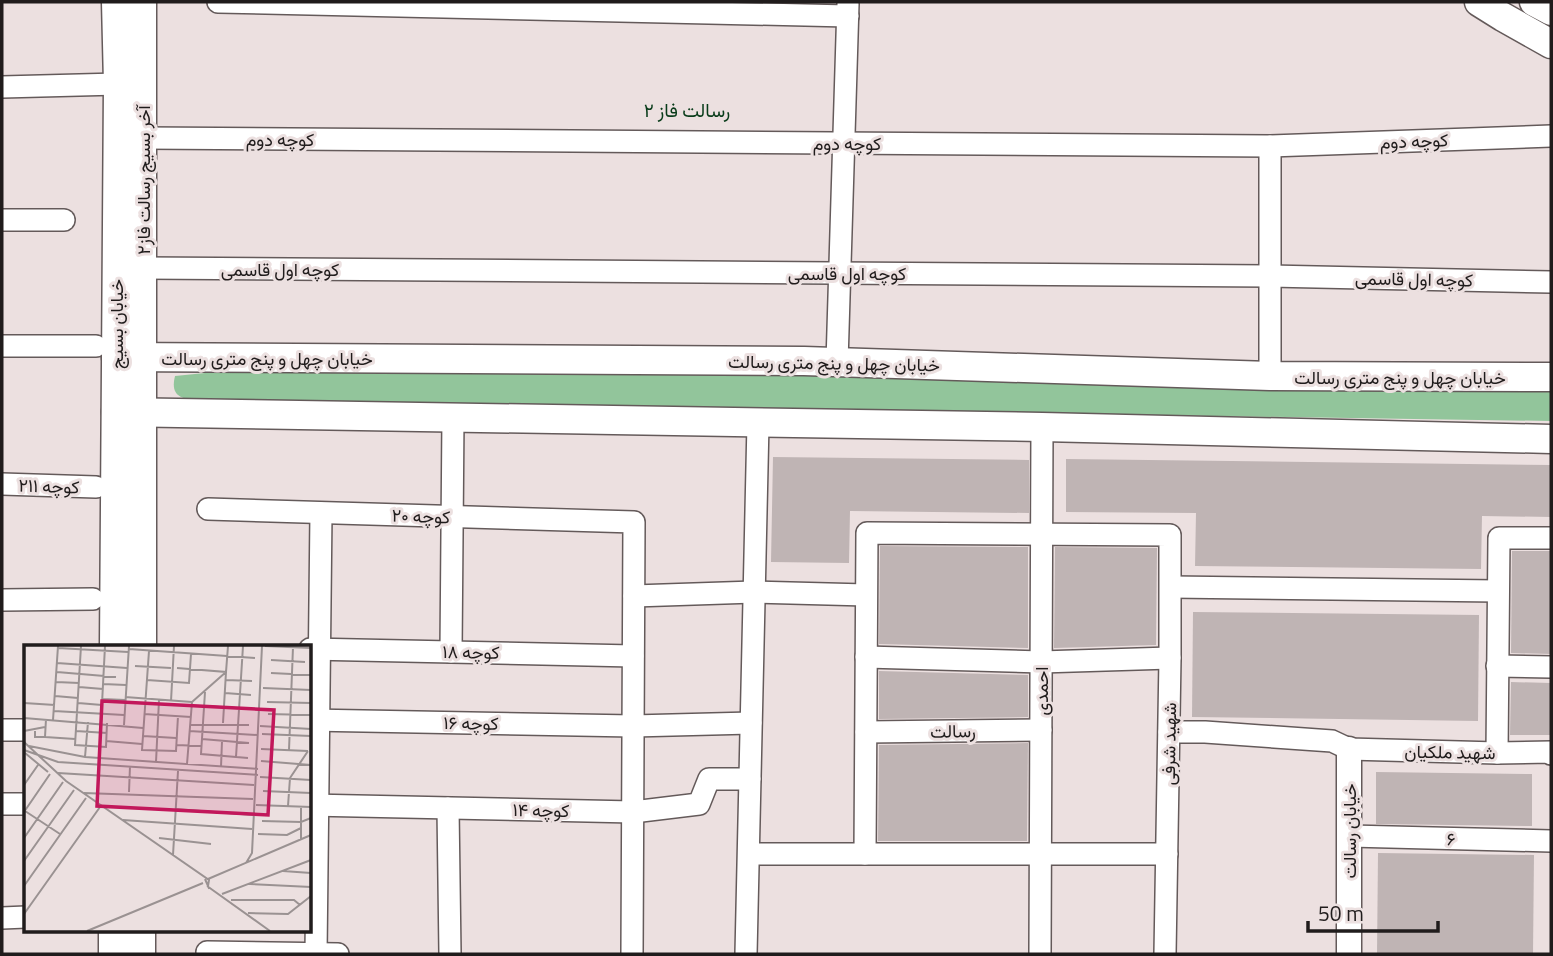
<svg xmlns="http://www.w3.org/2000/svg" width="1553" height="956" font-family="'Titillium Web',Vazirmatn,sans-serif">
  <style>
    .green { fill: #92c59b }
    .building { fill: #bfb4b4 }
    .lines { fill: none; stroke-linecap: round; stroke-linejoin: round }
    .minor-casing { stroke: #645a5a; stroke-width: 24 }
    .tertiary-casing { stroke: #645a5a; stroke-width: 27 }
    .secondary-casing { stroke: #645a5a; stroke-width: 31 }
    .minor { stroke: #fff; stroke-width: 21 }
    .tertiary { stroke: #fff; stroke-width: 24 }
    .secondary { stroke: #fff; stroke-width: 28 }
    .labels { text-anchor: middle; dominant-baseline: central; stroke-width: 6; stroke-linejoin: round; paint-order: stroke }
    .street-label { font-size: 18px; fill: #201c1c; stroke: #ece0e0 }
    .neighbourhood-label { font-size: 19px; fill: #093c1a; stroke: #ece0e0 }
    .inset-road { fill: none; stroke: #9a9292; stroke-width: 2 }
    .view { fill: #c2185b; fill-opacity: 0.15; stroke: #c2185b; stroke-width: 3.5 }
    .inset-edge { fill: none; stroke: #201c1c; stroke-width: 3.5 }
  </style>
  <rect width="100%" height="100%" fill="#ece0e0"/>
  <!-- green -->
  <path class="green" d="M245,369l738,6 568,13v33l-1353,-20c-17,-2 -28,-5 -23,-25z"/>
  <!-- building -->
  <g class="building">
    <polygon points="773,457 1029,460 1029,513 850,511 849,563 771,562"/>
    <polygon points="1066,459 1551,465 1551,517 1482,516 1481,569 1195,566 1196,513 1066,512"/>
    <polygon points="880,546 1028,547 1028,648 879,644"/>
    <polygon points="1055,547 1157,548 1156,645 1054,648"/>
    <polygon points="1512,551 1551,551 1551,654 1511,653"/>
    <polygon points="1193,612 1479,615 1478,721 1192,717"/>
    <polygon points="879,671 1028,675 1028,717 879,719"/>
    <polygon points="1511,682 1551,683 1551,735 1510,735"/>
    <polygon points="1028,743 1027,841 878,841 879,745"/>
    <polygon points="1376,772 1532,774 1532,826 1376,824"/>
    <polygon points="1378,853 1534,855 1533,954 1377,954"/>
  </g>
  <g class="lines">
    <!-- minor casing -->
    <g class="minor-casing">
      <g id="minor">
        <polyline points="218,2 848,16"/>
        <polyline points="2,87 118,84"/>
        <polyline points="143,138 1270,146 1551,136"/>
        <polyline points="1270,146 1270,376"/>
        <polyline points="2,220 64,220"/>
        <polyline points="143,268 1270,276 1551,282"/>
        <polyline points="2,346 96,346"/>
        <polyline points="837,362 848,4"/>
        <polyline points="2,484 96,487"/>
        <polyline points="208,509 634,522 632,954"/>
        <polyline points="1171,587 1498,591"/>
        <polyline points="634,596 754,592 866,595"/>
        <polyline points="2,600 93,599"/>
        <polyline points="310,649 633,656"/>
        <polyline points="451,652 453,417"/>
        <polyline points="866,657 1041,662 1170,658"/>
        <polyline points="1497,666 1551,667"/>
        <polyline points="310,720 633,726 751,723"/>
        <polyline points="2,730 26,730"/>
        <polyline points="866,732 1041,730"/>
        <polyline points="1169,732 1205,732 1332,741 1349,749 1497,753 1551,752 1551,754"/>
        <polyline points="1497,753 1499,538 1551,538"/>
        <polyline points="2,804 26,804"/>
        <polyline points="310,805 633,812 699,804 709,779 750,779"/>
        <polyline points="448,808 450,954"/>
        <polyline points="1350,836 1551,841"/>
        <polyline points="749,854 1167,854"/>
        <polyline points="865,854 867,533 1170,535 1170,658 1165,954"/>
        <polyline points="2,918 26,917"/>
        <polyline points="207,952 338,954"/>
        <polyline points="316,954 321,513"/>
        <polyline points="746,954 758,423"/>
        <polyline points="1040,954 1042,427"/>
      </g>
    </g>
    <!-- tertiary casing -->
    <g class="tertiary-casing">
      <polyline id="tertiary" points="1349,749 1349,954"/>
    </g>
    <!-- secondary casing -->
    <g class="secondary-casing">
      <g id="secondary">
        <polyline points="1479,2 1503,17 1551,44"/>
        <polyline points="1534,2 1551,11"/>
        <polyline points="116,357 804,361 1270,376 1551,377"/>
        <polyline points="116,412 1042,427 1551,439"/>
        <polyline points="114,646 118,84 116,2"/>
        <polyline points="142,646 142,2"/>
        <polyline points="113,954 113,930"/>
        <polyline points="141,954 141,930"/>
      </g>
    </g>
    <!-- minor -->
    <use href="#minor" class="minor"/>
    <!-- tertiary -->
    <use href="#tertiary" class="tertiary"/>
    <!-- secondary -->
    <use href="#secondary" class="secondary"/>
  </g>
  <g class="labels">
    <!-- street labels -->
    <g class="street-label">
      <text x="280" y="139">کوچه دوم</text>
      <text transform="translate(1414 141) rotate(-2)">کوچه دوم</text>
      <text x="847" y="143">کوچه دوم</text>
      <text transform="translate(143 180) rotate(-90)">آخر بسیج رسالت فاز۲</text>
      <text x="280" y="269">کوچه اول قاسمی</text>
      <text x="847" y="273">کوچه اول قاسمی</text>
      <text transform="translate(1414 279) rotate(1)">کوچه اول قاسمی</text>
      <text transform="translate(116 324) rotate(-90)">خیابان بسیج</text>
      <text x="267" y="358">خیابان چهل و پنج متری رسالت</text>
      <text transform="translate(834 363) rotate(1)">خیابان چهل و پنج متری رسالت</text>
      <text x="1400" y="377">خیابان چهل و پنج متری رسالت</text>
      <text transform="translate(49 486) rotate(2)">کوچه ۲۱۱</text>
      <text transform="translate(421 516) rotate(2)">۲۰ کوچه</text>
      <text transform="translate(471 652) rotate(1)">۱۸ کوچه</text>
      <text transform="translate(1041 691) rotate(-90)">احمدی</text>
      <text transform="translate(471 723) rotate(1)">۱۶ کوچه</text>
      <text transform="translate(953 731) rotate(-1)">رسالت</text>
      <text transform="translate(1169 744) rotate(-89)">شهید شرفی</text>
      <text transform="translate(1450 752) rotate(1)">شهید ملکیان</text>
      <text transform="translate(539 810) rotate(1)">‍‍ ۱۴ کوچه</text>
      <text transform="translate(1349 831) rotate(-90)">خیابان رسالت</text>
      <text transform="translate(1451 839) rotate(2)">۶</text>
    </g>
    <!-- neighbourhood labels -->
    <g class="neighbourhood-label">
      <text x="687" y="109">رسالت فاز ۲</text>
    </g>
  </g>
  <!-- overview -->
  <g transform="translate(24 645)">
    <rect width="287" height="287" fill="#ece0e0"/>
    <path class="inset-road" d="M57,1l-6,99 31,2 1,-24M241,1l46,2M34,3l70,4M105,4l126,9M125,6l-7,99 34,1 2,-35M247,15l34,2M33,18l70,5M111,21l36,2M153,23l49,4 -3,51M33,27l59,5M247,28l40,2M123,35l42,3 2,-29M202,35l26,1M32,37l23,1M79,39l23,1M55,42l24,2M239,43l48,2M181,47l-4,62 47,4M201,48l26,2M31,51l23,2M101,52l67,5M78,54l23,1M147,56l3,-55M168,57l34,-30 2,-26M243,57l44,1M0,58l31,2M54,58l24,2M180,61l47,3M30,66l70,4M120,69l47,3M244,69l43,1M0,73l119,10M29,75l5,-74M77,78l4,-77M100,80l5,-79M166,80h59M236,81l51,3M0,86l21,-4M11,86v6h10l1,-18M52,86l31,2M165,86l68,4M238,89l49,2M119,91l33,2M21,92l30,2M178,94l47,4M82,96l36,3M0,97l42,39 143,99 -1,6 -3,-7M152,100l26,1M5,101l56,11 173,12M237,104l47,2M0,105l34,12 200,13M265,105l4,-103M1,108l23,19M61,112l3,-35M212,112l7,-111M237,116l50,4M132,117l3,-62M163,119l5,-62M197,122l1,-26M34,128l196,12M236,132l51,3M0,140l14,-20M239,146l48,2M105,147l1,-26M60,148l169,6M232,160l55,2M264,161l2,-28 18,-27M151,164l78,6M1,166l35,23M0,167l26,-38M99,175l129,9M238,176l39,1 10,-4M234,189l29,1 14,-7M0,193l39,-56M135,193l52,6M277,194v-32M149,210l5,-84M0,216l50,-71M222,218l6,-10 10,-207M259,226l28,2M184,234l103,-44M226,239l61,3M0,241l62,-88M183,241l63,45M198,249l89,-34M207,255h63l6,5M224,268l40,1 23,-18M0,269l76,-107M63,286l116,-48"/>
    <path class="view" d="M78,56l172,9 -6,105 -171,-9z"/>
    <rect width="287" height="287" class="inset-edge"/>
  </g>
  <!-- border -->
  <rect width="1553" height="956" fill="none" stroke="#201c1c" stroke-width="7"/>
  <!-- scale -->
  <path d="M1308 921v10h130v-10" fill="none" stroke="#201c1c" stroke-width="3.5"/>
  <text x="1318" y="921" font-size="21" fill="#201c1c" stroke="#ece0e0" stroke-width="5" paint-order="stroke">50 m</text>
</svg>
